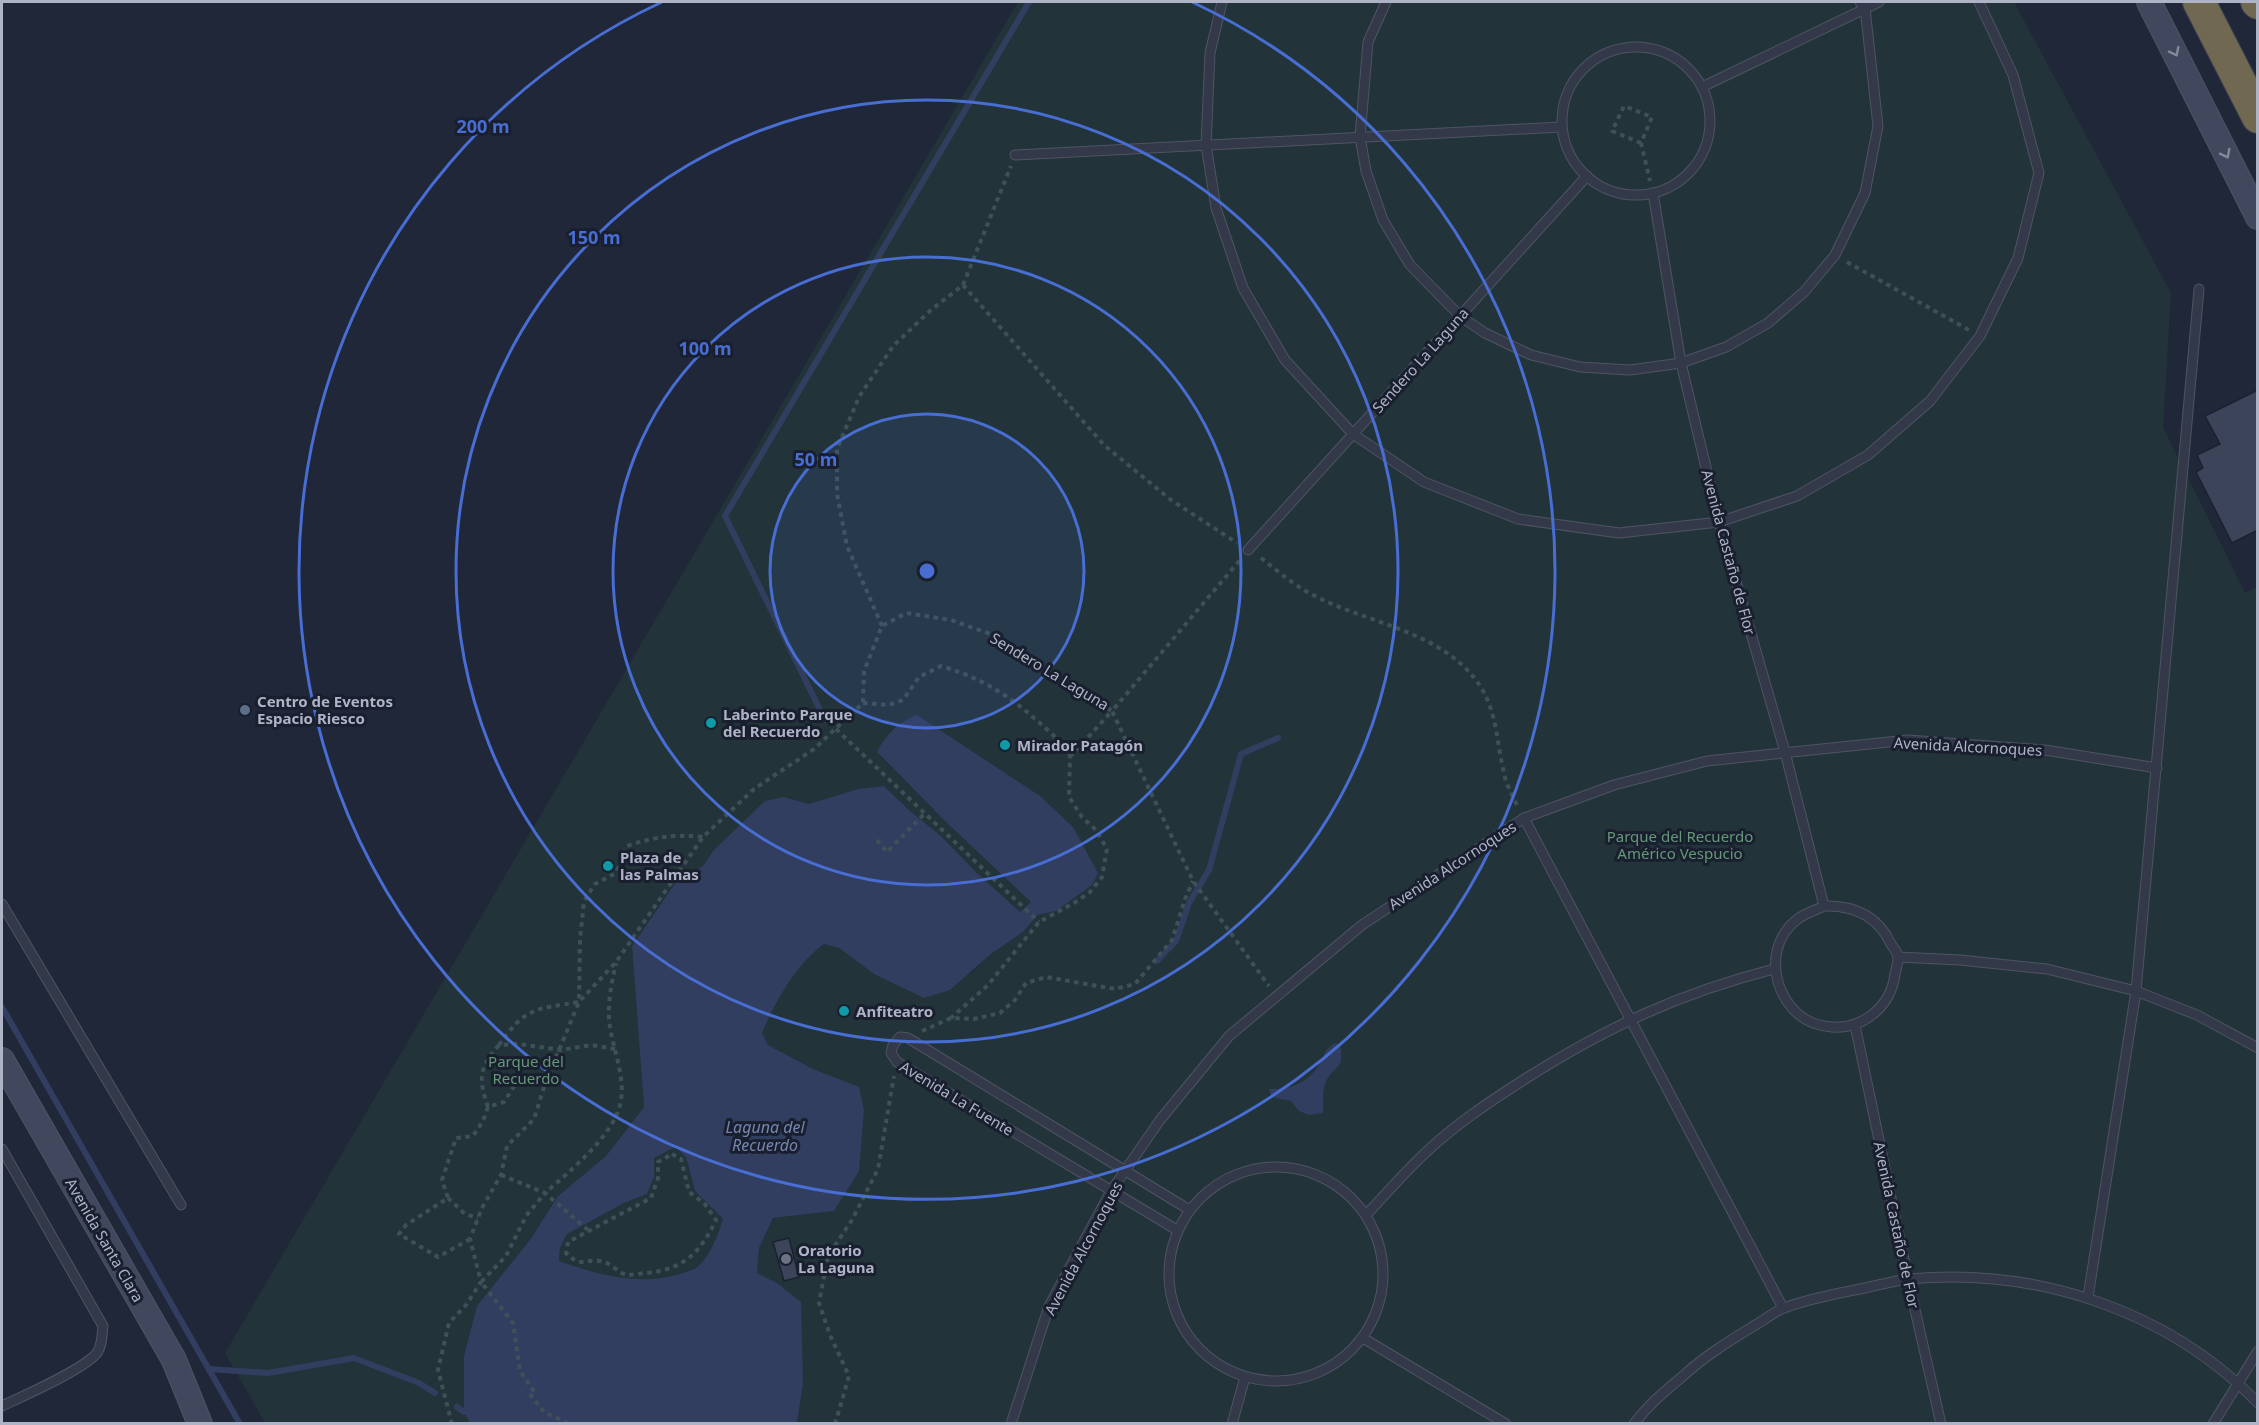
<svg xmlns="http://www.w3.org/2000/svg" width="2259" height="1425" font-family="'Noto Sans',sans-serif">
  <style>
    .green { fill: #22343a }
    .water { fill: #313e5f; fill-rule: evenodd }
    .lines { fill: none; stroke-linecap: round; stroke-linejoin: round }
    .stream { stroke: #313e5f; stroke-width: 6 }
    .building { fill: #3c4459; stroke: #1b2130; stroke-width: 1.5 }
    .lane-casing { stroke: #4e5464; stroke-width: 11 }
    .secondary-casing { stroke: #4e5464; stroke-width: 26 }
    .highway-casing { stroke: #3b4151; stroke-width: 34 }
    .path { stroke: #3f5158; stroke-width: 4; stroke-dasharray: 4.5 4.5; stroke-linecap: butt }
    .lane { stroke: #34394a; stroke-width: 9 }
    .secondary { stroke: #41485d; stroke-width: 24 }
    .highway { stroke: #706850; stroke-width: 32 }
    .oneway { stroke: #82899c }
    .ring { fill: none; stroke: #486dd3; stroke-width: 3 }
    .service-dot { fill: #5c6f8a; stroke: #191f2e; stroke-width: 2 }
    .culture-dot { fill: #0f9aa8; stroke: #191f2e; stroke-width: 2 }
    .worship-dot { fill: #6b7280; stroke: #191f2e; stroke-width: 2 }
    .labels { text-anchor: middle; dominant-baseline: central; stroke-width: 6; stroke-linejoin: round; paint-order: stroke }
    .street-label { font-size: 15px; fill: #aeb4c6; stroke: #191f2e }
    .poi-label { font-size: 15px; font-weight: bold; fill: #aeb4c6; stroke: #191f2e; text-anchor: start }
    .park-label { font-size: 15px; fill: #649878; stroke: #191f2e }
    .water-label { font-size: 16px; font-style: italic; fill: #7486b0; stroke: #191f2e }
    .centre { fill: #486dd3; stroke: #191f2e; stroke-width: 3 }
    .ring-label { font-size: 18px; text-anchor: middle; font-weight: bold; fill: #486dd3; stroke: #191f2e; stroke-width: 6; stroke-linejoin: round; paint-order: stroke }
  </style>
  <rect width="100%" height="100%" fill="#202739"/>
  <!-- green -->
  <g class="green">
    <path d="M1018,2h996l157,291 -8,134 82,166 12,-6v836h-1460l6,-39 -26,-101 -20,-10 2,-25 14,-30 61,-7 -21,-142 -45,-24 -6,-11c9,-22 29,-63 46,-79 5,-4 11,-7 16,-11l15,4 35,26h96l21,-20 32,-22 15,-17 19,-4 -180,-158 70,70 84,79 -11,11 -43,-40 -36,-37 -32,-26 -25,-24 -26,3 -49,15 -24,-7 -72,54 -10,15 -25,13 -46,67 12,161 -38,49 -48,40 -28,44 -66,172 6,11h-205l-40,-70z"/>
    <path d="M674,1147l12,10 9,34 28,28c-5,17 -12,35 -26,48 -4,3 -12,5 -17,7 -40,14 -82,0 -121,-13l1,-13 7,-14 57,-31 23,-9 7,-17v-19z"/>
  </g>
  <!-- water -->
  <g class="water">
    <path d="M917,715l123,81 33,31 25,46 -6,12 -36,26 -18,4 -15,17 -32,22 -41,36 -26,8 -50,-24 -35,-26 -15,-4c-29,21 -48,57 -62,89l6,12 45,24 46,18 5,23 -5,61 -25,40 -61,7 -14,30 -2,25 20,10 24,19 2,82 -6,39h-327l-6,-11v-56l13,-50 53,-66 28,-44 48,-40 38,-49 -12,-161 46,-67 25,-13 10,-15 52,-50 19,-4 25,7 49,-15 26,-3 25,24 32,26 36,37 43,39 11,-10 -84,-79 -70,-71c10,-18 20,-29 40,-37zM675,1147l11,10 9,34 28,28c-5,16 -13,38 -27,49 -3,2 -9,3 -13,5 -41,14 -84,2 -124,-12l1,-13 7,-14 57,-31 23,-9 7,-17v-19z"/>
    <path d="M1335,1043l5,2c6,26 -9,21 -15,39 -3,9 -1,19 -2,29l-14,2 -10,-4 -8,-10 -20,-4 -2,-8c20,1 39,-6 50,-24 7,-12 3,-13 16,-22z"/>
  </g>
  <g class="lines">
    <!-- stream -->
    <g class="stream">
      <polyline points="825,720 725,516 1029,2"/>
      <polyline points="1157,961 1176,941 1189,903 1209,870 1241,754 1278,738"/>
      <polyline points="2,1007 240,1424"/>
      <polyline points="209,1369 268,1373 354,1358 419,1383 435,1393"/>
      <polyline points="457,1407 464,1412"/>
    </g>
  </g>
  <!-- building -->
  <g class="building">
    <polygon points="2258,390 2258,530 2232,543 2196,472 2203,468 2197,455 2220,444 2205,416"/>
    <polygon points="789,1238 799,1277 784,1281 773,1242"/>
  </g>
  <g class="lines">
    <!-- lane casing -->
    <g class="lane-casing">
      <g id="lane">
        <polyline points="1222,2 1210,53 1206,145 1216,208 1243,288 1285,360 1353,434 1424,482 1518,519 1619,533 1719,522 1797,496 1868,455 1930,401 1980,336 2018,258 2039,173 2013,75 1979,2"/>
        <polyline points="1386,2 1368,42 1360,137 1366,171 1383,220 1410,265 1460,316 1485,333 1531,355 1580,367 1630,370 1681,363 1726,347 1768,323 1804,292 1835,255 1865,193 1878,126 1865,8 1860,2"/>
        <circle cx="1636" cy="121" r="74"/>
        <polyline points="1702,87 1879,2"/>
        <polyline points="1015,155 1561,127"/>
        <polyline points="1653,193 1681,363 1719,522 1785,752 1824,906"/>
        <polyline points="1248,550 1587,176"/>
        <polyline points="1524,818 1783,1308"/>
        <polyline points="2,904 181,1205"/>
        <path d="M1824,906c30,-1 54,10 67,38 2,3 6,8 7,12 1,5 -2,13 -3,18 -4,32 -31,55 -63,53 -13,-1 -25,-5 -34,-13 -28,-25 -32,-72 1,-96 7,-5 17,-8 25,-12z"/>
        <polyline points="1898,957 1960,960 2047,969 2136,991 2197,1015 2258,1048"/>
        <polyline points="1855,1025 1908,1279 1941,1424"/>
        <path d="M2,1149l101,177c-1,9 -1,20 -6,27 -14,17 -74,43 -95,53"/>
        <circle cx="1276" cy="1274" r="107"/>
        <path d="M1366,1215c19,-20 37,-41 57,-60 30,-29 66,-53 102,-76 82,-52 155,-86 249,-110"/>
        <polyline points="1177,1230 897,1062 891,1053 893,1045 900,1037 908,1038 1188,1209"/>
        <polyline points="2088,1297 2136,991 2199,289"/>
        <polyline points="1363,1338 1506,1424"/>
        <polyline points="1011,1424 1049,1306 1111,1191 1160,1120 1229,1036 1362,925 1524,818 1614,785 1707,761 1908,740 2045,750 2157,768"/>
        <polyline points="1232,1424 1245,1377"/>
        <path d="M1634,1424c14,-19 31,-33 49,-48 23,-21 48,-36 74,-52 9,-5 18,-13 27,-16 24,-9 51,-14 76,-19 16,-3 32,-8 49,-10 127,-12 259,31 349,124"/>
        <polyline points="2213,1424 2258,1351"/>
      </g>
    </g>
    <!-- secondary casing -->
    <g class="secondary-casing">
      <g id="secondary">
        <polyline points="2149,2 2258,217"/>
        <polyline points="2,1060 174,1360 200,1424"/>
      </g>
    </g>
    <!-- highway casing -->
    <g class="highway-casing">
      <g id="highway">
        <polyline points="2199,2 2258,117"/>
        <polyline points="2257,2 2258,3"/>
      </g>
    </g>
    <!-- path -->
    <g class="path">
      <polyline points="1641,143 1612,131 1624,106 1652,117 1641,143 1650,181"/>
      <polyline points="1847,262 1969,330"/>
      <polyline points="963,285 1104,445 1171,500 1237,543"/>
      <path d="M1261,558c18,14 35,29 56,39 55,28 130,35 165,92 15,25 15,56 22,84 2,12 9,23 14,34"/>
      <polyline points="882,626 847,546 837,494 837,449 859,397 893,346 931,310 963,285 1011,166"/>
      <path d="M863,703l26,2 14,-5 16,-23 22,-11c57,17 83,42 126,82l3,9 -1,40 13,20 14,13 11,19 -5,28 -12,15 -16,11 -35,19 -51,63 -37,33"/>
      <polyline points="836,729 1039,922"/>
      <polyline points="1070,757 1112,711 1193,881 1269,986"/>
      <polyline points="877,840 887,852 925,813"/>
      <polyline points="922,1031 951,1018 974,1019 1000,1013 1015,1000 1026,983 1046,977 1115,989 1135,984 1172,940 1185,899 1193,881"/>
      <path d="M615,1049l-24,-4 -30,5 -42,-6 -20,1c26,-38 37,-36 80,-43l1,-63 4,-38 11,-17 21,-11 11,-27c27,-9 47,-12 76,-9"/>
      <path d="M488,1107c-10,-29 -9,-39 11,-62"/>
      <path d="M672,1154l9,5 8,33 15,11 12,17c-16,33 -32,49 -69,53 -6,0 -13,2 -19,2 -10,-1 -18,-14 -28,-14 -17,-2 -19,7 -34,-8l2,-11 83,-44 7,-20v-16z"/>
      <polyline points="501,1175 545,1193 526,1216 506,1256 481,1282 513,1323 520,1371 533,1390 529,1393 544,1412 570,1424"/>
      <polyline points="448,1198 465,1214 478,1218"/>
      <path d="M588,1230l-43,-37c24,-21 67,-56 75,-88 7,-29 -9,-58 -11,-87 -1,-18 3,-37 7,-55"/>
      <polyline points="470,1239 438,1257 399,1234 406,1225 448,1198 442,1180 456,1138 473,1136 483,1121 488,1107 504,1102 517,1082 545,1084"/>
      <polyline points="452,1424 438,1370 449,1323 466,1305 481,1282 470,1239 482,1208 501,1175 507,1146 534,1119 545,1084 579,1002 616,962 703,837 754,789 814,749 863,703 864,671 882,626 906,613 951,620 993,635 1112,711 1240,560"/>
      <polyline points="835,1424 849,1376 830,1335 819,1303 828,1256 852,1220 878,1169 894,1076"/>
    </g>
    <!-- lane -->
    <use href="#lane" class="lane"/>
    <!-- secondary -->
    <use href="#secondary" class="secondary"/>
    <!-- highway -->
    <use href="#highway" class="highway"/>
  </g>
  <!-- one-way arrows -->
  <defs><path id="oneway-chevron" d="M-2-3.5L2.5 0L-2 3.5" fill="none" stroke-width="1.6" stroke-linecap="round" stroke-linejoin="round" transform="scale(1.5)"/></defs>
  <g class="oneway">
    <use href="#oneway-chevron" transform="translate(2175 52) rotate(63)"/>
    <use href="#oneway-chevron" transform="translate(2226 154) rotate(63)"/>
  </g>
  <!-- distance rings -->
  <circle cx="927" cy="571" r="157" fill="#486dd3" fill-opacity=".12"/>
  <g class="ring">
    <circle cx="927" cy="571" r="157"/>
    <circle cx="927" cy="571" r="314"/>
    <circle cx="927" cy="571" r="471"/>
    <path d="M1192 2A628 628 0 1 1 662 2"/>
  </g>
  <!-- markers -->
  <circle class="service-dot" cx="245" cy="710" r="6"/>
  <g class="culture-dot">
    <circle cx="711" cy="723" r="6"/>
    <circle cx="1005" cy="745" r="6"/>
    <circle cx="608" cy="866" r="6"/>
    <circle cx="844" cy="1011" r="6"/>
  </g>
  <circle class="worship-dot" cx="786" cy="1259" r="6"/>
  <g class="labels">
    <!-- street labels -->
    <g class="street-label">
      <text transform="translate(1420 360) rotate(-48)">Sendero La Laguna</text>
      <text transform="translate(1729 552) rotate(75)">Avenida Castaño de Flor</text>
      <text transform="translate(1050 671) rotate(31)">Sendero La Laguna</text>
      <text transform="translate(1968 746) rotate(3)">Avenida Alcornoques</text>
      <text transform="translate(1452 865) rotate(-33)">Avenida Alcornoques</text>
      <text transform="translate(957 1098) rotate(31)">Avenida La Fuente</text>
      <text transform="translate(1897 1225) rotate(78)">Avenida Castaño de Flor</text>
      <text transform="translate(105 1240) rotate(60)">Avenida Santa Clara</text>
      <text transform="translate(1083 1248) rotate(-62)">Avenida Alcornoques</text>
    </g>
    <!-- poi labels -->
    <g class="poi-label">
      <text x="257" y="701">Centro de Eventos<tspan x="257" dy="17">Espacio Riesco</tspan></text>
      <text x="723" y="714">Laberinto Parque<tspan x="723" dy="17">del Recuerdo</tspan></text>
      <text x="1017" y="745">Mirador Patagón</text>
      <text x="620" y="857">Plaza de<tspan x="620" dy="17">las Palmas</tspan></text>
      <text x="856" y="1011">Anfiteatro</text>
      <text x="798" y="1250">Oratorio<tspan x="798" dy="17">La Laguna</tspan></text>
    </g>
    <!-- park labels -->
    <g class="park-label">
      <text x="1680" y="836">Parque del Recuerdo<tspan x="1680" dy="17">Américo Vespucio</tspan></text>
      <text x="526" y="1061">Parque del<tspan x="526" dy="17">Recuerdo</tspan></text>
    </g>
    <!-- water labels -->
    <g class="water-label">
      <text x="765" y="1127">Laguna del<tspan x="765" dy="18">Recuerdo</tspan></text>
    </g>
  </g>
  <circle cx="927" cy="571" r="9" class="centre"/>
  <g class="ring-label">
    <text x="483" y="133">200 m</text>
    <text x="594" y="244">150 m</text>
    <text x="705" y="355">100 m</text>
    <text x="816" y="466">50 m</text>
  </g>
  <!-- border -->
  <rect width="2259" height="1425" fill="none" stroke="#aeb4c6" stroke-width="6"/>
</svg>
